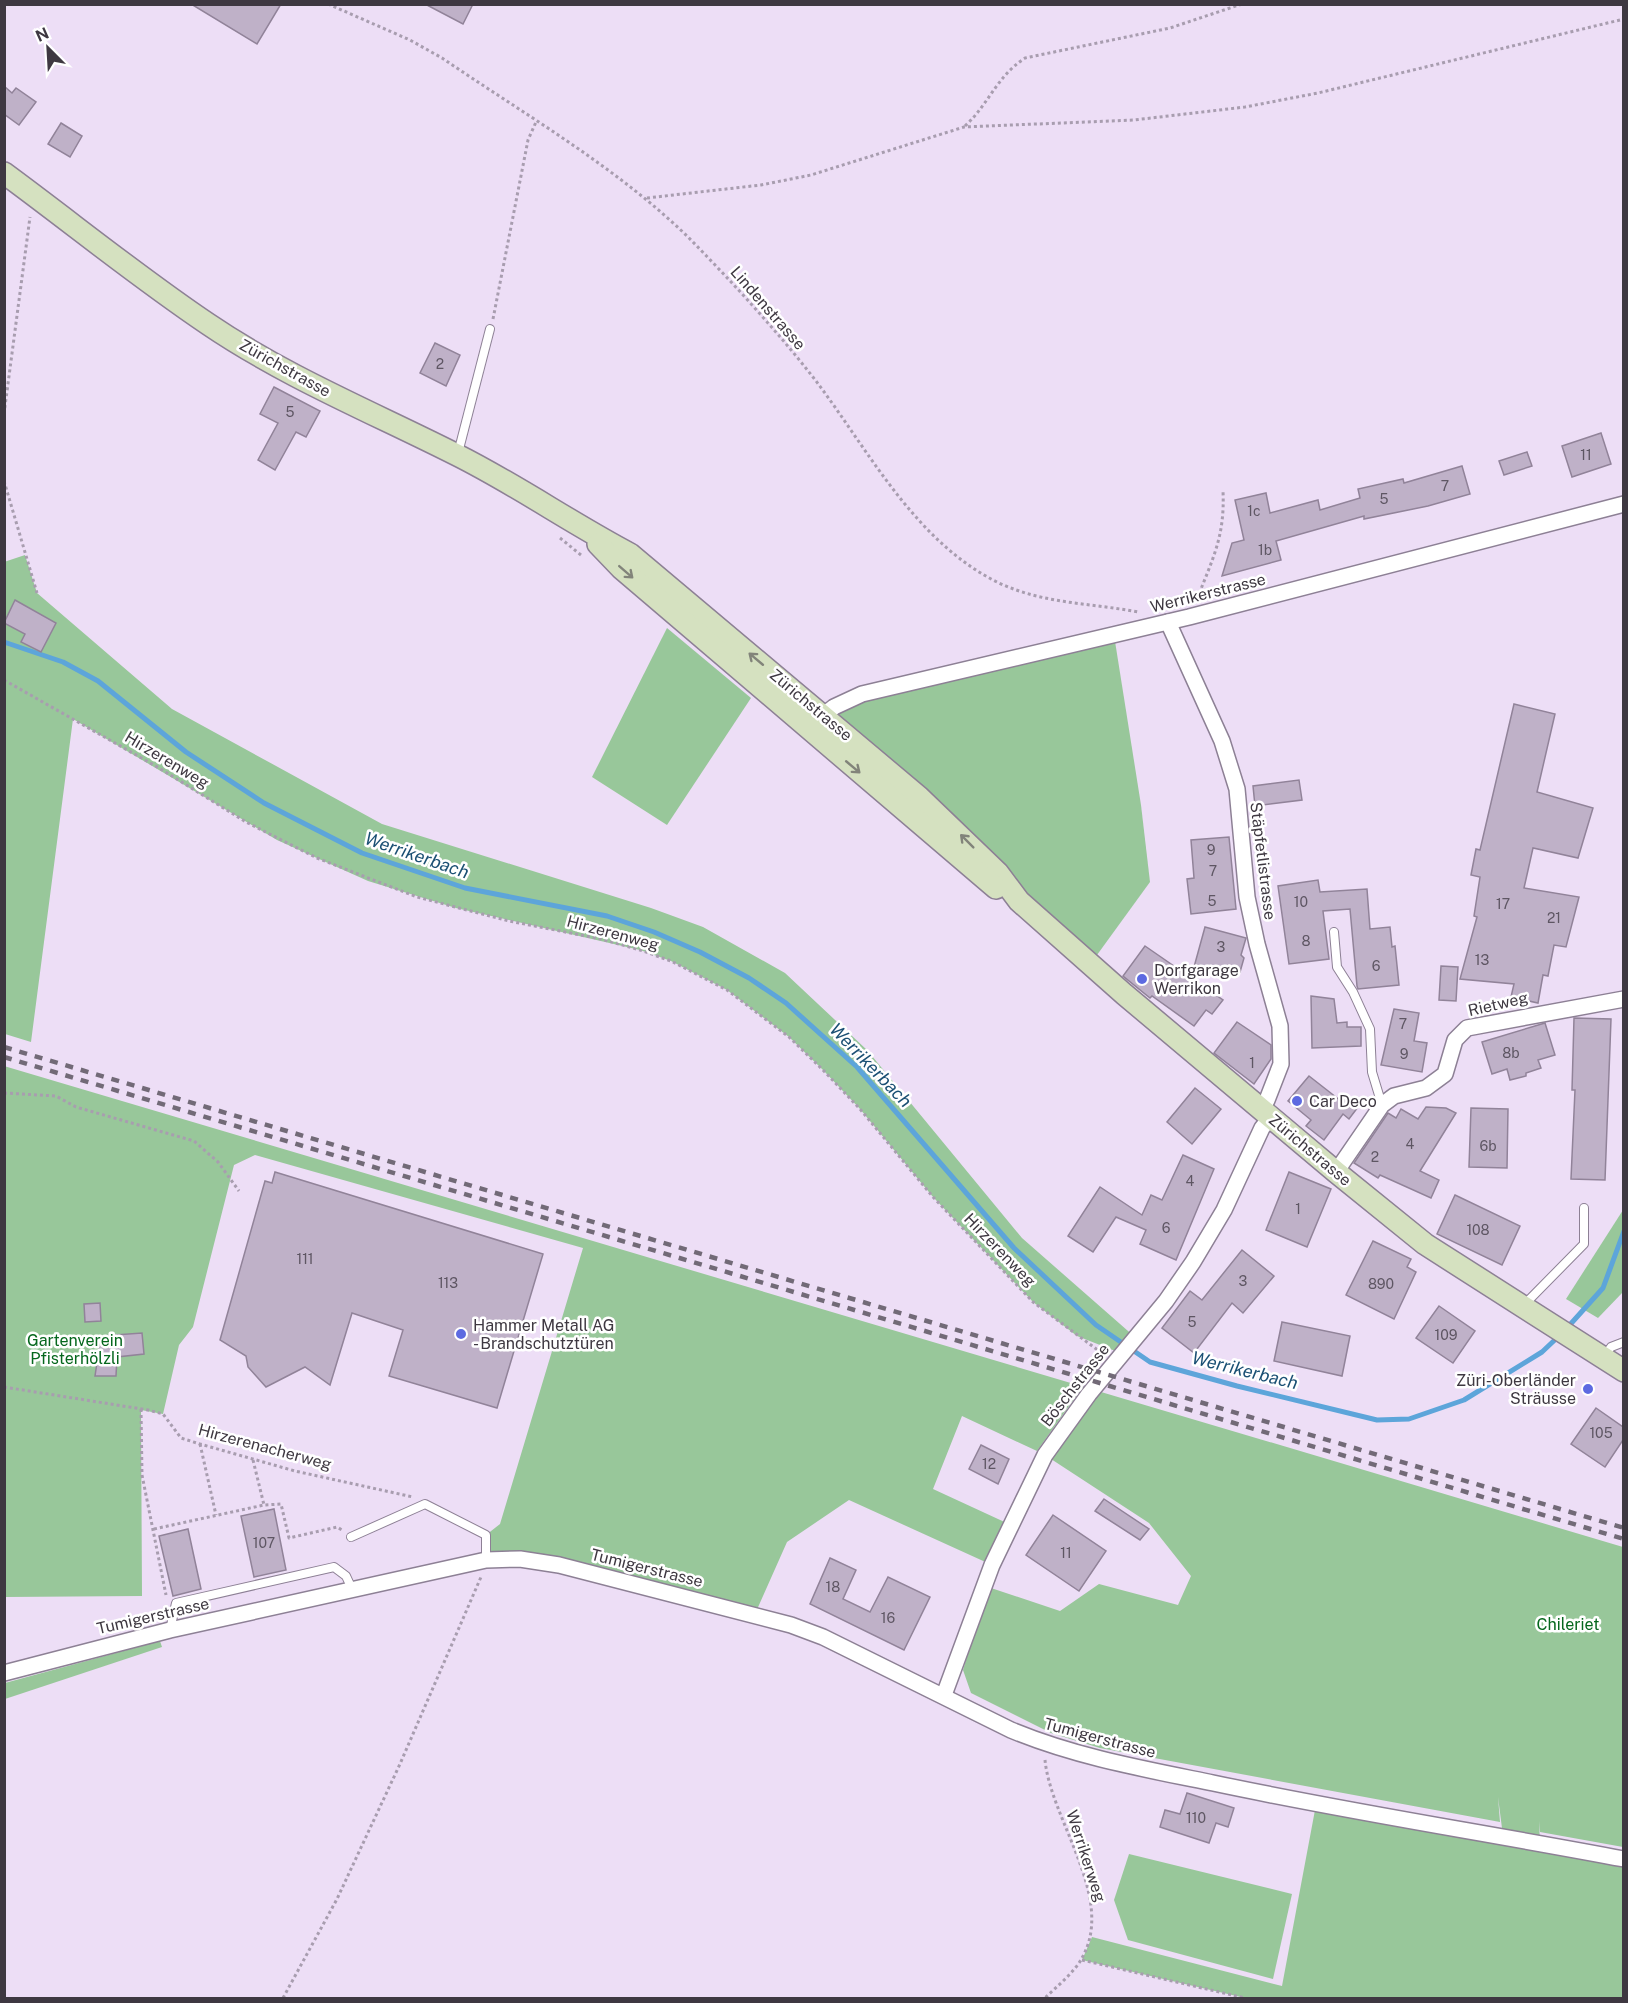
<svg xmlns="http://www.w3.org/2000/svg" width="1628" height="2003" font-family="'Public Sans',sans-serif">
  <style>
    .green { fill: #98c79a }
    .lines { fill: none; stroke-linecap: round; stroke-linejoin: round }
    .stream { stroke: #5da5da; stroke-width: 5 }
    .building { fill: #bfb1c8; stroke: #918399; stroke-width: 1.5 }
    .service-casing { stroke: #8d8095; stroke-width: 10 }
    .minor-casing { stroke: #8d8095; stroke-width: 18 }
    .secondary-casing { stroke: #8d8095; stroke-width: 24 }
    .path { stroke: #a89daf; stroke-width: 3; stroke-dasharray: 3 3; stroke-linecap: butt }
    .service { stroke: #fff; stroke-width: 8 }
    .minor { stroke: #fff; stroke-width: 15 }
    .secondary { stroke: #d5e1c0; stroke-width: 21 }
    .rail { stroke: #726a77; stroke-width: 4.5; stroke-dasharray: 8 8; stroke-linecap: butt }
    .oneway { stroke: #82847a }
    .poi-dot { fill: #5d6ae1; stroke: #fff; stroke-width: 2 }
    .labels { text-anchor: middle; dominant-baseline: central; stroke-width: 5; stroke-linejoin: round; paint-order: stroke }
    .number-label { font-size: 14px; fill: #5e5663 }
    .street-label { font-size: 16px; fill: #3e3841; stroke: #fff }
    .poi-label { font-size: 16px; fill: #3e3841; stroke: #fff; text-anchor: start }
    .park-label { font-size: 16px; fill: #05671d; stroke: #fff }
    .water-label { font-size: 18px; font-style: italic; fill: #1b5074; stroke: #fff }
  </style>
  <rect width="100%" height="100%" fill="#eddef6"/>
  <!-- green -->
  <g class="green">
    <polygon points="25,555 37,593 172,709 382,824 651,908 703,927 785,973 867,1050 1022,1238 1136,1338 1123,1354 1077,1336 1033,1302 933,1197 860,1109 823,1070 789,1037 727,990 671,961 640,950 456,908 368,881 277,840 73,719 31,1042 5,1034 4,562"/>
    <polygon points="667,628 751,698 667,825 592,777"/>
    <polygon points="1114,635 1141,805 1150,882 1089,966 823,715 834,707"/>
    <polygon points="4,1066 1623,1547 1623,1847 1540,1832 1539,1821 1540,1843 1503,1836 1498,1797 1500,1822 1100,1748 1051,1733 971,1693 963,1670 988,1587 1060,1611 1099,1584 1178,1605 1191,1576 1149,1523 1051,1459 1089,1394 1079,1392 1037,1451 962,1416 933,1489 1011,1525 992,1565 849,1500 787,1542 755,1614 559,1565 486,1560 486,1535 500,1524 583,1248 255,1155 234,1165 193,1327 179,1345 163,1414 141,1410 142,1596 5,1597"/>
    <polygon points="1623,1210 1623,1292 1598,1318 1566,1299"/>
    <polygon points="160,1641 162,1647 5,1699 5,1683"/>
    <polygon points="1315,1810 1623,1866 1623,1998 1245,1998 1082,1960 1092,1937 1282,1986"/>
    <polygon points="1129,1854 1292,1894 1273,1979 1128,1940 1114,1900"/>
  </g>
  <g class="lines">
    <!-- stream -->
    <g class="stream">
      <polyline points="4,642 63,662 98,681 186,752 264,803 362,853 465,888 607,916 654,932 700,952 749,978 786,1003 857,1067 1014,1248 1096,1325 1150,1362 1237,1386 1377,1420 1409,1419 1464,1400 1542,1352 1560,1335"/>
      <polyline points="1567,1328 1603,1288 1624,1231"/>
    </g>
  </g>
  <!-- building -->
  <g class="building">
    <polygon points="191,4 281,4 257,44"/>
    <polygon points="425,4 473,4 463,24"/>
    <polygon points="4,86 12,93 16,88 36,102 19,125 4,114"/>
    <polygon points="61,123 82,136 70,157 48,144"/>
    <polygon points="435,343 460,355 446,386 420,373"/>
    <polygon points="274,387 320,411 306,437 296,432 275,470 258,460 278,423 260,414"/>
    <polygon points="1601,433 1611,464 1572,477 1562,446"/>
    <polygon points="1527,452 1532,466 1504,475 1499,461"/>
    <polygon points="1462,466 1470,494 1428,506 1364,519 1364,516 1276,541 1281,560 1222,576 1232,543 1244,540 1235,500 1266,493 1270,513 1318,500 1320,510 1360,498 1358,489 1403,479 1404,483"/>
    <polygon points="15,600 56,623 41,652 21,642 25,634 4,623"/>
    <polygon points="1514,704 1555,714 1537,792 1593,808 1578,858 1533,848 1524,888 1579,897 1566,947 1554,945 1548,976 1543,975 1538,1003 1511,997 1514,984 1460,979 1477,917 1474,916 1480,877 1471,875 1476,849 1480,850"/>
    <polygon points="1299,780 1302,800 1255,806 1253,786"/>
    <polygon points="1229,837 1236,909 1191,914 1187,879 1194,878 1191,840"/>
    <polygon points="1318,880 1320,892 1367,889 1370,929 1390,927 1392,947 1395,946 1399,985 1358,989 1357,986 1350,909 1323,911 1329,959 1289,964 1278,886"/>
    <polygon points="1205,927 1246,938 1241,955 1244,958 1240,972 1220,975 1194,967"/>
    <polygon points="1145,946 1223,1000 1212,1014 1206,1010 1194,1026 1152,996 1150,998 1123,976"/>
    <polygon points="1441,966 1458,967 1456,1001 1439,1000"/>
    <polygon points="1311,996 1334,999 1337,1023 1347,1022 1347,1027 1361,1027 1361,1046 1312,1048"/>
    <polygon points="1394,1009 1419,1013 1414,1041 1427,1043 1422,1072 1381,1065"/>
    <polygon points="1574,1018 1611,1019 1605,1180 1571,1179 1575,1090 1572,1090"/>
    <polygon points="1237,1022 1271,1045 1271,1059 1254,1084 1214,1053"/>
    <polygon points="1545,1023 1555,1055 1538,1060 1541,1068 1526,1073 1526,1076 1510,1080 1507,1069 1492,1074 1482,1042"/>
    <polygon points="1309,1076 1341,1101 1345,1096 1358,1107 1349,1119 1343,1114 1324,1140 1306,1126 1311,1120 1288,1101"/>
    <polygon points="1195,1088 1221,1109 1192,1144 1167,1122"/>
    <polygon points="1426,1107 1446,1108 1456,1113 1420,1171 1439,1180 1431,1198 1380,1175 1378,1178 1354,1163 1388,1113 1396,1118 1401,1109 1418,1119"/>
    <polygon points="1471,1108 1508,1109 1507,1168 1469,1167"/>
    <polygon points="1183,1155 1214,1169 1176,1260 1140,1244 1146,1230 1116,1217 1093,1252 1068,1236 1100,1187 1142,1215 1151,1195 1162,1200"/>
    <polygon points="275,1172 543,1254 497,1408 389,1376 403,1330 352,1313 330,1385 305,1367 266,1387 248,1367 246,1356 220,1340 265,1181 272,1183"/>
    <polygon points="1289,1172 1331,1189 1307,1247 1266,1230"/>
    <polygon points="1455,1195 1520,1226 1502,1265 1437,1234"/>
    <polygon points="1373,1241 1411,1259 1407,1267 1416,1272 1394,1319 1346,1295"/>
    <polygon points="1242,1250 1274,1276 1243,1313 1232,1303 1194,1353 1162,1328 1190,1291 1202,1300"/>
    <polygon points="100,1303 101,1321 85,1322 84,1304"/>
    <polygon points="1439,1306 1475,1331 1453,1363 1416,1338"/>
    <polygon points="1282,1322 1350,1336 1342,1376 1274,1361"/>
    <polygon points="142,1333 144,1354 117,1357 116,1376 95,1376 101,1336"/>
    <polygon points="1596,1408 1623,1427 1623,1440 1605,1467 1571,1444"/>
    <polygon points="981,1445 1009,1459 998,1484 969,1469"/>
    <polygon points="1104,1499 1149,1529 1140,1540 1095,1511"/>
    <polygon points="274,1509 286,1570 254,1577 241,1516"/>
    <polygon points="1053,1515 1106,1551 1079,1591 1026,1555"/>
    <polygon points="188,1529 201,1589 173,1596 159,1536"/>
    <polygon points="830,1558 856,1570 843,1599 870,1612 888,1577 930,1597 904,1650 810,1604"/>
    <polygon points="1187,1793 1234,1808 1228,1827 1216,1823 1209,1843 1160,1827 1165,1810 1180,1814"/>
  </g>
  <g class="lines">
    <!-- service casing -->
    <g class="service-casing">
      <g id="service">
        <polyline points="458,453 490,329"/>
        <polyline points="1334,932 1337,967 1353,992 1370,1029 1372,1072 1382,1105"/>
        <polyline points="1524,1305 1584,1244 1584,1208"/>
        <polyline points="1604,1357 1611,1347 1624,1342"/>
        <polyline points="351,1537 425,1504 486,1535 486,1560"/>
        <polyline points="170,1630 176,1603 334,1567 346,1576 352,1589"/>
      </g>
    </g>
    <!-- minor casing -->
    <g class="minor-casing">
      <g id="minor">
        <polyline points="1168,622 1222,741 1237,789 1247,897 1257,944 1280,1026 1281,1064 1267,1100 1261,1109"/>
        <polyline points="815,722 834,707 862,694 1189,617 1624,504"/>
        <polyline points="1336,1172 1382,1105 1394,1096 1426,1088 1445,1074 1455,1040 1467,1028 1624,999"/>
        <path d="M4,1673l166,-43 316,-70 34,-1 39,6 232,60 32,12 188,93c65,27 133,39 202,53 136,29 274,50 411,76"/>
        <polyline points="944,1695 992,1565 1045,1455 1089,1394 1166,1301 1193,1262 1224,1210 1262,1128 1271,1117"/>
      </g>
    </g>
    <!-- secondary casing -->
    <g class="secondary-casing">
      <g id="secondary">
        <path d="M4,173c68,50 134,104 204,151 78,53 166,89 249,131 60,30 114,68 173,99l289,243 79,76 21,28 105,93 212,178 89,72 199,127"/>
        <polyline points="598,544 621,568 996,888"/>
      </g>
    </g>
    <!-- path -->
    <g class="path">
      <path d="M328,4l82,36 32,18c82,56 179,112 249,182 43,44 87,92 125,141 53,70 100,162 183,202 45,21 92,20 139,29"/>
      <path d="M965,126c24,-22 31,-49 60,-68l145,-30 72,-24"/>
      <polyline points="647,198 761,185 811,175 964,127 1134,120 1245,107 1318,93 1624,19"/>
      <polyline points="493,319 528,140 536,122"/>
      <polyline points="4,414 30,217"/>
      <polyline points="4,481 37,593"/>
      <polyline points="560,538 581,555"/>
      <path d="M1197,599c16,-41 28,-63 26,-108"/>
      <polyline points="4,680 159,768 246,822 317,858 417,897 509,921 601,939 640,950 671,961 727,990 789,1037 823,1070 860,1109 933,1197 1033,1302 1103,1354"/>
      <polyline points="4,1093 56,1096 76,1107 194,1141 218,1162 239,1191"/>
      <polyline points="4,1387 148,1410 163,1414 181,1438 200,1444 295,1471 413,1497"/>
      <polyline points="141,1409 142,1475 166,1595"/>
      <polyline points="200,1444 216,1515"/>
      <polyline points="253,1460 264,1505"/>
      <polyline points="154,1529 264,1505 281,1504 289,1538 337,1527 342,1530"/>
      <path d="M1045,1760c6,61 71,138 37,198 -8,15 -25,28 -37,40"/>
      <polyline points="1082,1960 1245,1998"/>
      <polyline points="283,1998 337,1899 400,1764 481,1577"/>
    </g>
    <!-- service -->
    <use href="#service" class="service"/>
    <!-- minor -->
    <use href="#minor" class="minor"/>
    <!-- secondary -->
    <use href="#secondary" class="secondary"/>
    <!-- rail -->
    <g class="rail">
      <polyline points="4,1047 1624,1528"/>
      <polyline points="4,1057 1624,1539"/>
    </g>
  </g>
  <!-- one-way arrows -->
  <defs><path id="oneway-shaft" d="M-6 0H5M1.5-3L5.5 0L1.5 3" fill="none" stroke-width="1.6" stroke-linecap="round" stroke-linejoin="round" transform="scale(1.5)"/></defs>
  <g class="oneway">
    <use href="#oneway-shaft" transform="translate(626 572) rotate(41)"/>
    <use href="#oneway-shaft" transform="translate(756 659) rotate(-140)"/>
    <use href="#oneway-shaft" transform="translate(853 767) rotate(40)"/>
    <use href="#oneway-shaft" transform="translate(967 841) rotate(-135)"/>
  </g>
  <!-- markers -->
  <g class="poi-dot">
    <circle cx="1142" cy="979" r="6"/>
    <circle cx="1297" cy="1101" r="6"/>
    <circle cx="461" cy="1334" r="6"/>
    <circle cx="1588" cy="1389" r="6"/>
  </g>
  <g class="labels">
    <!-- number labels -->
    <g class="number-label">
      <text x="440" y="364">2</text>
      <text x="290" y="412">5</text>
      <text x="1586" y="455">11</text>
      <text x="1445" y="486">7</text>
      <text x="1384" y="499">5</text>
      <text x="1254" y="511">1c</text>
      <text x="1265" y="550">1b</text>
      <text x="1211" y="850">9</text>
      <text x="1213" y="871">7</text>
      <text x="1212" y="901">5</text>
      <text x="1301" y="902">10</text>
      <text x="1503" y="904">17</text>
      <text x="1554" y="918">21</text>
      <text x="1306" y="941">8</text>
      <text x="1221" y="947">3</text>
      <text x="1482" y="960">13</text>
      <text x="1376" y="966">6</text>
      <text x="1403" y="1024">7</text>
      <text x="1511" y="1053">8b</text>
      <text x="1404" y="1054">9</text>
      <text x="1252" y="1063">1</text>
      <text x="1410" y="1144">4</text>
      <text x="1488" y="1146">6b</text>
      <text x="1375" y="1157">2</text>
      <text x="1190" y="1181">4</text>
      <text x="1298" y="1209">1</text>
      <text x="1166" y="1228">6</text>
      <text x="1478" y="1230">108</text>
      <text x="305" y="1259">111</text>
      <text x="1243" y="1281">3</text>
      <text x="448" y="1283">113</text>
      <text x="1381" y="1284">890</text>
      <text x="1192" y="1322">5</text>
      <text x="1446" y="1335">109</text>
      <text x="1601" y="1433">105</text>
      <text x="989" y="1464">12</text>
      <text x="264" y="1543">107</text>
      <text x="1066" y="1553">11</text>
      <text x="833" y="1587">18</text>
      <text x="888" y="1618">16</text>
      <text x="1196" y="1818">110</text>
    </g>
    <!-- street labels -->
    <g class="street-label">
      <text transform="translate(768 308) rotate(49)">Lindenstrasse</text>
      <text transform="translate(285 368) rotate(29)">Zürichstrasse</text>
      <text transform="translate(1208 593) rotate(-14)">Werrikerstrasse</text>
      <text transform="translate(811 705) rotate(40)">Zürichstrasse</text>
      <text transform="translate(167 760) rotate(31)">Hirzerenweg</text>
      <text transform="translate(1263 861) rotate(83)">Stäpfetlistrasse</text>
      <text transform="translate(613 933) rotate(15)">Hirzerenweg</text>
      <text transform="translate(1498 1004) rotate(-13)">Rietweg</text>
      <text transform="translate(1310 1150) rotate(40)">Zürichstrasse</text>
      <text transform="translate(1000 1250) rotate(46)">Hirzerenweg</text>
      <text transform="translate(1075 1385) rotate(-52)">Böschstrasse</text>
      <text transform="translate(265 1447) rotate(15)">Hirzerenacherweg</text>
      <text transform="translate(647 1568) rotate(14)">Tumigerstrasse</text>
      <text transform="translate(153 1616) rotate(-13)">Tumigerstrasse</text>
      <text transform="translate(1100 1738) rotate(15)">Tumigerstrasse</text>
      <text transform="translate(1086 1856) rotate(72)">Werrikerweg</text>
    </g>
    <!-- poi labels -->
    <g class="poi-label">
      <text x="1154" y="970">Dorfgarage<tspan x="1154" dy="18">Werrikon</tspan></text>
      <text x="1309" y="1101">Car Deco</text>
      <text x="473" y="1325">Hammer Metall AG<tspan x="473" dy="18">- Brandschutztüren</tspan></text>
      <text x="1576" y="1380" text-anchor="end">Züri-Oberländer<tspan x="1576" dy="18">Sträusse</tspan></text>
    </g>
    <!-- park labels -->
    <g class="park-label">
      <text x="75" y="1340">Gartenverein<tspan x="75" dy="18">Pfisterhölzli</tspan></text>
      <text x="1568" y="1624">Chileriet</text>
    </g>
    <!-- water labels -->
    <g class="water-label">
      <text transform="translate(417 855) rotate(19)">Werrikerbach</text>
      <text transform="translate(871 1065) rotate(46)">Werrikerbach</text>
      <text transform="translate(1245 1370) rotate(14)">Werrikerbach</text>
    </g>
  </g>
  <!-- border -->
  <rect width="1628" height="2003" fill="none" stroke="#3e3841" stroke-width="12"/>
  <!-- north arrow -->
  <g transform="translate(48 48) rotate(336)" stroke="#ffffff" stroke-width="4.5" paint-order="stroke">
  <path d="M0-4.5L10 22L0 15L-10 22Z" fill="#3e3841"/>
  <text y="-9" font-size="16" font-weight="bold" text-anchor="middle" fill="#3e3841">N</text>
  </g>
</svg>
